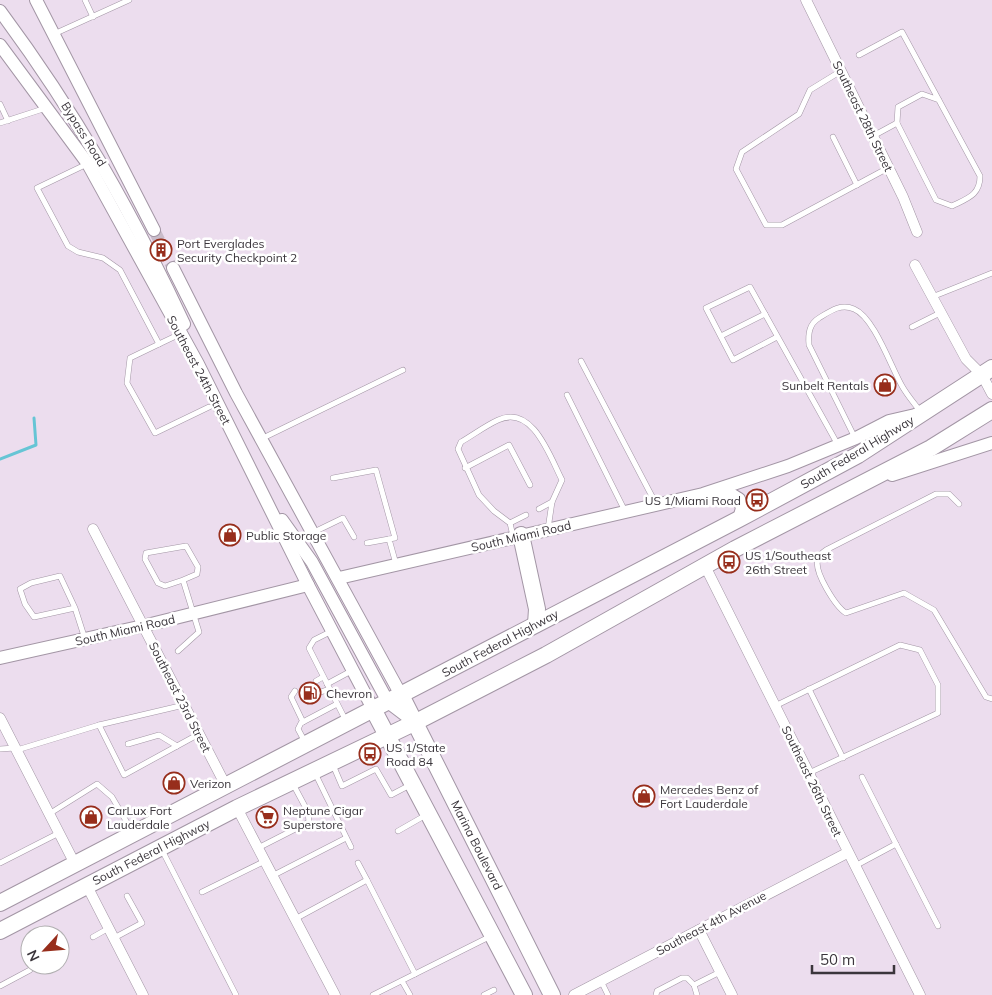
<svg xmlns="http://www.w3.org/2000/svg" width="992" height="995" font-family="Mulish,sans-serif">
  <style>
    .lines { fill: none; stroke-linecap: round; stroke-linejoin: round }
    .stream { stroke: #66c5d5; stroke-width: 3 }
    .tertiary-tunnel { stroke: #c9bcca; stroke-width: 12; stroke-dasharray: 12 6; stroke-linecap: butt }
    .service-casing { stroke: #a396a5; stroke-width: 6 }
    .minor-casing { stroke: #a396a5; stroke-width: 11 }
    .tertiary-casing { stroke: #a396a5; stroke-width: 14 }
    .primary-casing { stroke: #a396a5; stroke-width: 18 }
    .service { stroke: #fff; stroke-width: 5 }
    .minor { stroke: #fff; stroke-width: 10 }
    .tertiary { stroke: #fff; stroke-width: 12 }
    .primary { stroke: #fff; stroke-width: 16 }
    .labels { text-anchor: middle; dominant-baseline: central; stroke-width: 5; stroke-linejoin: round; paint-order: stroke }
    .street-label { font-size: 12px; fill: #3b363c; stroke: #fff }
    .poi-label { font-size: 12px; fill: #3b363c; stroke: #fff; text-anchor: start }
  </style>
  <rect width="100%" height="100%" fill="#ecddee"/>
  <g class="lines">
    <!-- stream -->
    <polyline class="stream" points="0,459 36,445 34,418"/>
    <!-- tertiary-tunnel -->
    <polyline class="tertiary-tunnel" points="154,230 173,268"/>
    <!-- service casing -->
    <g class="service-casing">
      <g id="service">
        <polyline points="85,0 93,17"/>
        <polyline points="54,34 129,0"/>
        <path d="M859,55l43,-23 78,144c0,19 -12,22 -28,30l-16,-6 -39,-77 1,-16 24,-13 17,6"/>
        <polyline points="841,71 810,90 799,114 742,152 736,169 766,225 782,225 888,168"/>
        <polyline points="0,104 8,121"/>
        <polyline points="0,123 46,108"/>
        <polyline points="873,136 897,123"/>
        <polyline points="833,137 857,185"/>
        <polyline points="87,164 37,188 68,246 78,252 103,258 120,270 159,344 180,334"/>
        <polyline points="932,297 992,273"/>
        <polyline points="912,327 940,313"/>
        <polyline points="721,336 765,314"/>
        <polyline points="777,337 733,360 706,308 750,287 838,445"/>
        <polyline points="159,344 130,358 127,383 155,433 209,407"/>
        <polyline points="581,361 656,504"/>
        <polyline points="567,395 625,511"/>
        <path d="M855,438l-46,-93c-1,-11 0,-21 10,-27 11,-7 22,-15 35,-9 20,8 37,58 48,77 5,9 12,17 18,25"/>
        <polyline points="261,439 403,370"/>
        <polyline points="465,468 509,445 530,485"/>
        <polyline points="333,478 376,470 395,538 389,539 396,564"/>
        <path d="M959,504l-10,-10h-13l-110,56c-3,2 -7,6 -8,9 -5,12 18,48 28,54l58,-20 30,17 52,87 6,2"/>
        <polyline points="539,509 552,502"/>
        <polyline points="510,523 526,515"/>
        <polyline points="312,533 343,518 354,537"/>
        <path d="M513,536l-3,-13 -16,-12 -15,-16 -21,-46 3,-7c12,-7 24,-16 37,-22 35,-16 52,37 64,60l-10,22 -4,27"/>
        <polyline points="367,543 389,539"/>
        <polyline points="75,608 34,617 25,604 20,589 31,583 60,576 75,608 85,639"/>
        <polyline points="332,631 314,640 309,648 346,721"/>
        <polyline points="178,651 199,632 183,580 165,586 158,583 145,559 146,553 186,546 198,567 197,574 183,580"/>
        <polyline points="316,681 323,677"/>
        <polyline points="327,684 353,670"/>
        <polyline points="809,689 843,758"/>
        <polyline points="295,691 291,697 303,722"/>
        <polyline points="321,692 329,689"/>
        <polyline points="775,706 900,645 920,650 938,685 938,713 809,773"/>
        <polyline points="99,725 124,775 199,734"/>
        <polyline points="305,742 298,729 301,723 337,704"/>
        <polyline points="128,744 159,735 177,746"/>
        <polyline points="0,749 15,748"/>
        <polyline points="17,750 99,725 184,705"/>
        <polyline points="333,765 342,786 376,769 391,795 410,785"/>
        <polyline points="315,773 351,847"/>
        <polyline points="862,777 896,844"/>
        <polyline points="49,814 97,784 112,797 132,831"/>
        <polyline points="398,831 426,815"/>
        <polyline points="258,848 309,822 308,812 293,784"/>
        <polyline points="162,850 236,995"/>
        <polyline points="0,863 59,833"/>
        <polyline points="855,866 896,844 938,926"/>
        <polyline points="272,876 346,838"/>
        <polyline points="367,880 415,974"/>
        <polyline points="202,892 265,861"/>
        <polyline points="295,919 367,880 358,863"/>
        <polyline points="93,937 109,928"/>
        <polyline points="114,938 142,923 127,896"/>
        <polyline points="402,981 410,995"/>
        <polyline points="601,981 608,995"/>
        <polyline points="694,985 720,972"/>
        <polyline points="0,986 30,970"/>
        <polyline points="373,995 491,936"/>
        <polyline points="484,995 494,990"/>
        <polyline points="656,995 657,991 682,978 687,978 694,985 697,995"/>
      </g>
    </g>
    <!-- minor casing -->
    <g class="minor-casing">
      <g id="minor">
        <polyline points="806,0 903,197 917,232"/>
        <polyline points="915,265 966,359 982,375 992,394"/>
        <polyline points="93,529 226,786"/>
        <polyline points="705,566 920,995"/>
        <polyline points="0,718 75,864"/>
        <polyline points="237,808 335,995"/>
        <polyline points="87,886 143,995"/>
        <polyline points="699,930 732,995"/>
        <polyline points="574,995 847,853"/>
      </g>
    </g>
    <!-- tertiary casing -->
    <g class="tertiary-casing">
      <g id="tertiary">
        <polyline points="36,0 154,230"/>
        <path d="M0,11c75,101 131,199 184,313"/>
        <polyline points="0,45 88,164 198,364 308,585 373,709"/>
        <polyline points="173,268 236,393 401,695"/>
        <polyline points="892,475 992,443"/>
        <polyline points="713,494 731,494 739,499 742,508 739,519"/>
        <polyline points="282,520 312,562 388,702 413,721"/>
        <polyline points="339,578 703,494 788,466 856,438 889,421 915,415"/>
        <polyline points="0,658 143,626 308,585"/>
      </g>
    </g>
    <!-- primary casing -->
    <g class="primary-casing">
      <g id="primary">
        <polyline points="521,535 537,609 536,624"/>
        <polyline points="401,695 552,995"/>
        <polyline points="373,709 524,995"/>
        <polyline points="0,903 739,519 858,455 992,368"/>
        <polyline points="0,931 237,808 416,722 546,655 735,549 931,448 992,410"/>
      </g>
    </g>
    <!-- service -->
    <use href="#service" class="service"/>
    <!-- minor -->
    <use href="#minor" class="minor"/>
    <!-- tertiary -->
    <use href="#tertiary" class="tertiary"/>
    <!-- primary -->
    <use href="#primary" class="primary"/>
  </g>
  <!-- icons -->
  <defs>
    <g id="building-ring" transform="scale(1.125)"><circle r="9.5" fill="#fff" stroke="#972e1c" stroke-width="1.5"/><path d="M-4-6H4V6H1V3H-1V6H-4ZM-2.5-4.3h1.7v1.8h-1.7ZM.8-4.3h1.7v1.8H.8ZM-2.5-1h1.7V.8h-1.7ZM.8-1h1.7V.8H.8Z" fill="#972e1c"/></g>
    <g id="shop-ring" transform="scale(1.125)"><circle r="9.5" fill="#fff" stroke="#972e1c" stroke-width="1.5"/><path d="M-5-2.5h2.3a2.7 3.5 0 0 1 5.4 0H5L5.5 6h-11ZM-1.5-2.5h3a1.5 2.3 0 0 0-3 0Z" fill="#972e1c"/></g>
    <g id="bus-ring" transform="scale(1.125)"><circle r="9.5" fill="#fff" stroke="#972e1c" stroke-width="1.5"/><path d="M-5-6H5V4H4V6H2V4H-2V6H-4V4H-5ZM-3.5-4V0h7V-4ZM-3.5 1.2v1.5H-2V1.2ZM2 1.2v1.5H3.5V1.2Z" fill="#972e1c"/></g>
    <g id="fuel-ring" transform="scale(1.125)"><circle r="9.5" fill="#fff" stroke="#972e1c" stroke-width="1.5"/><path d="M-5.5-6h7V0h2V4h1.3V-2.5L3-4.5l.8-.8L6-3V5H2.5V1h-1V6h-7ZM-4.2-4.7v3.2H.2V-4.7Z" fill="#972e1c"/></g>
    <g id="supermarket-ring" transform="scale(1.125)"><circle r="9.5" fill="#fff" stroke="#972e1c" stroke-width="1.5"/><path d="M-6-5.5h2.5l.6 2H6L4.5 2H-2.5L-4.4-4H-6ZM-1.5 3.2a1.3 1.3 0 1 0 .1 0ZM3 3.2a1.3 1.3 0 1 0 .1 0Z" fill="#972e1c"/></g>
  </defs>
  <g fill-rule="evenodd">
    <use href="#building-ring" x="161" y="250"/>
    <use href="#shop-ring" x="885" y="385"/>
    <use href="#bus-ring" x="757" y="500"/>
    <use href="#shop-ring" x="230" y="535"/>
    <use href="#bus-ring" x="729" y="562"/>
    <use href="#fuel-ring" x="310" y="693"/>
    <use href="#bus-ring" x="370" y="754"/>
    <use href="#shop-ring" x="174" y="783"/>
    <use href="#shop-ring" x="644" y="796"/>
    <use href="#shop-ring" x="91" y="817"/>
    <use href="#supermarket-ring" x="267" y="817"/>
  </g>
  <g class="labels">
    <!-- street labels -->
    <g class="street-label">
      <text transform="translate(863 116) rotate(64)">Southeast 28th Street</text>
      <text transform="translate(84 134) rotate(58)">Bypass Road</text>
      <text transform="translate(199 370) rotate(62)">Southeast 24th Street</text>
      <text transform="translate(857 452) rotate(-31)">South Federal Highway</text>
      <text transform="translate(521 536) rotate(-13)">South Miami Road</text>
      <text transform="translate(125 630) rotate(-13)">South Miami Road</text>
      <text transform="translate(500 643) rotate(-28)">South Federal Highway</text>
      <text transform="translate(180 697) rotate(63)">Southeast 23rd Street</text>
      <text transform="translate(812 781) rotate(64)">Southeast 26th Street</text>
      <text transform="translate(477 845) rotate(63)">Marina Boulevard</text>
      <text transform="translate(151 852) rotate(-27)">South Federal Highway</text>
      <text transform="translate(711 923) rotate(-28)">Southeast 4th Avenue</text>
    </g>
    <!-- poi labels -->
    <g class="poi-label">
      <text x="177" y="243">Port Everglades<tspan x="177" dy="14">Security Checkpoint 2</tspan></text>
      <text x="869" y="385" text-anchor="end">Sunbelt Rentals</text>
      <text x="741" y="500" text-anchor="end">US 1/Miami Road</text>
      <text x="246" y="535">Public Storage</text>
      <text x="745" y="555">US 1/Southeast<tspan x="745" dy="14">26th Street</tspan></text>
      <text x="326" y="693">Chevron</text>
      <text x="386" y="747">US 1/State<tspan x="386" dy="14">Road 84</tspan></text>
      <text x="190" y="783">Verizon</text>
      <text x="660" y="789">Mercedes Benz of<tspan x="660" dy="14">Fort Lauderdale</tspan></text>
      <text x="107" y="810">CarLux Fort<tspan x="107" dy="14">Lauderdale</tspan></text>
      <text x="283" y="810">Neptune Cigar<tspan x="283" dy="14">Superstore</tspan></text>
    </g>
  </g>
  <!-- north arrow -->
  <g transform="translate(45 950) rotate(244)"><circle r="24" fill="#ffffff" stroke="#b1afb1"/>
  <path d="M0-4L9 19L0 12L-9 19Z" fill="#972e1c"/>
  <text y="-8" font-size="14" font-weight="bold" text-anchor="middle" fill="#3b363c">N</text>
  </g>
  <!-- scale -->
  <path d="M812 965v8h82v-8" fill="none" stroke="#3b363c" stroke-width="2.5"/>
  <text x="820" y="965" font-size="15" fill="#3b363c" stroke="#ffffff" stroke-width="4" paint-order="stroke">50 m</text>
</svg>
